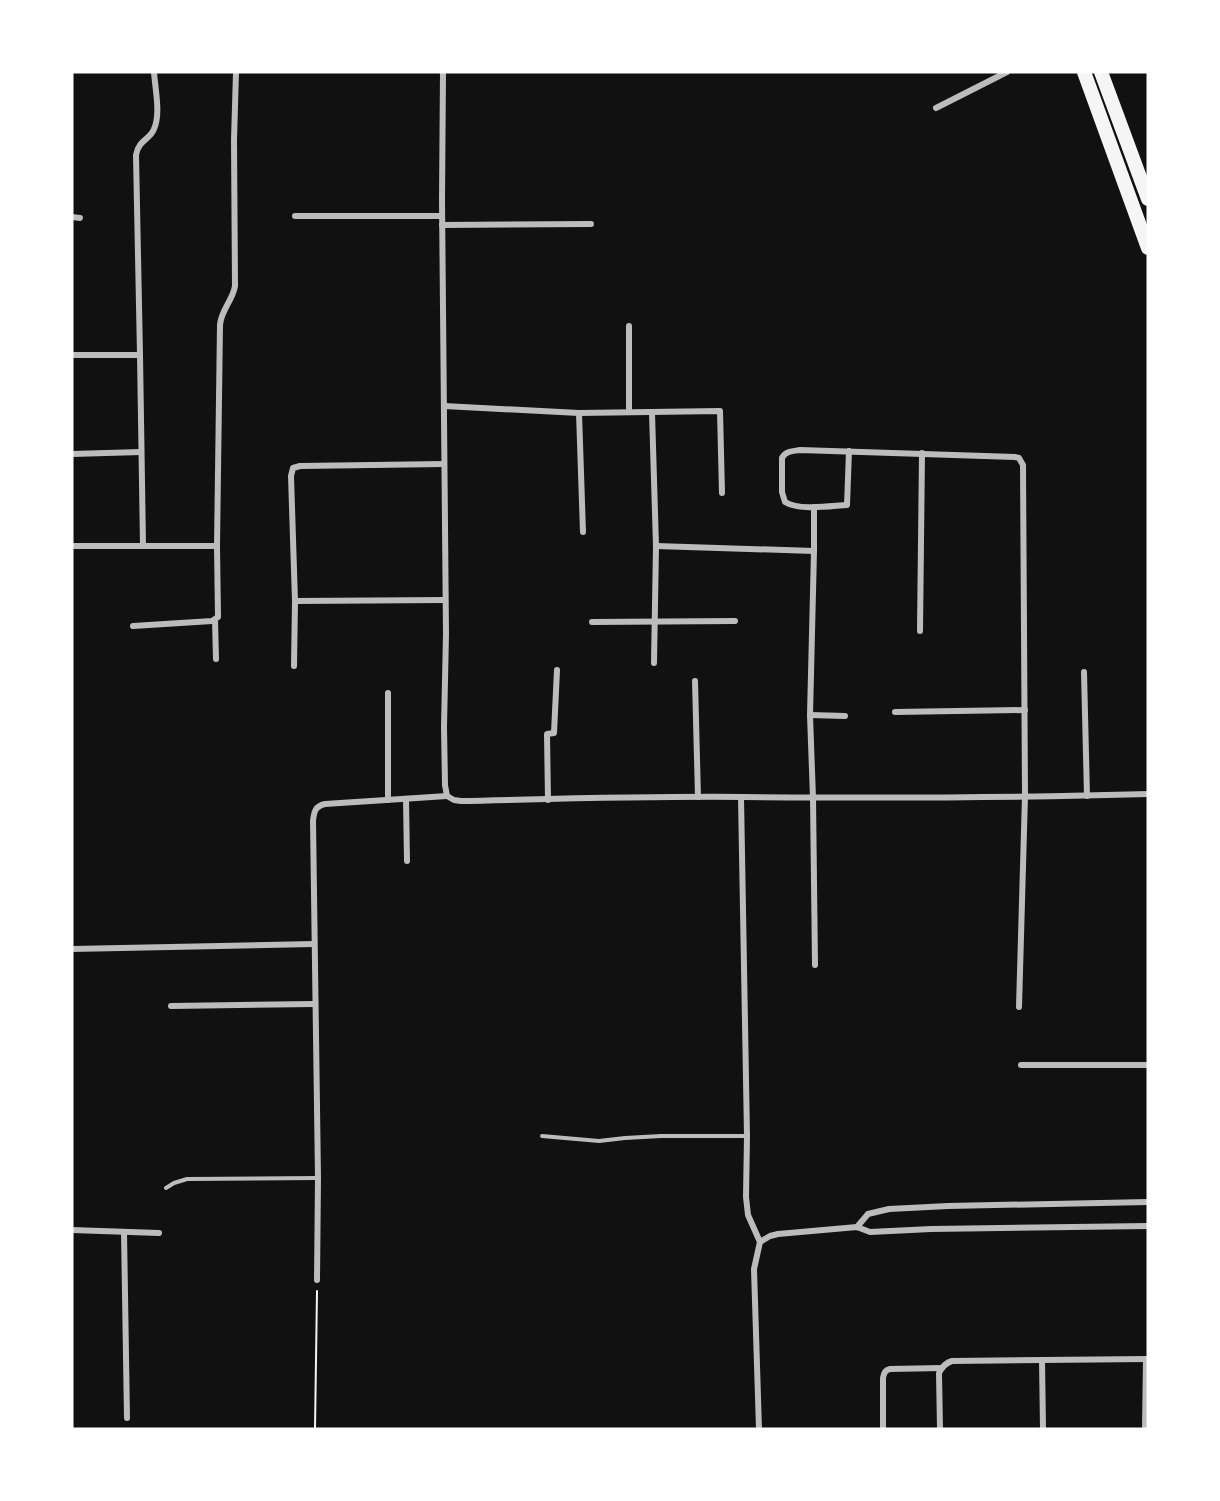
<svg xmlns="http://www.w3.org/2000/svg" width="1220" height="1501" font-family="'Space Grotesk',sans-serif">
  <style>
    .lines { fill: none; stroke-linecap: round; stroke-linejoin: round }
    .path { stroke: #f5f5f5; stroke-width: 2 }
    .service { stroke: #bcbcbc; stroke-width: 4 }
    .minor { stroke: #bcbcbc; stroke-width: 6 }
    .trunk { stroke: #f5f5f5; stroke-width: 14 }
  </style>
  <rect width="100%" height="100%" fill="#111"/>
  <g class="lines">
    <!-- path -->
    <polyline class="path" points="315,1429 317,1291"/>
    <!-- service -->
    <g class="service">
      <polyline points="542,1136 599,1141 625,1138 661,1136 747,1136"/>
      <polyline points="166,1188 174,1183 187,1179 318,1178"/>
    </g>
    <!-- minor -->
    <g class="minor">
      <path d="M443,72l-1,128 4,434 -2,93 1,58 2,11 7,4 7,1c94,-2 188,-5 282,-4 135,1 270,1 405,-3"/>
      <polyline points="936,108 1007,72"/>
      <polyline points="295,216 442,216"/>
      <polyline points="72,217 80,218"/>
      <polyline points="442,225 591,224"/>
      <polyline points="629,326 629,412"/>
      <path d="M72,355h68l-4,-200c3,-16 14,-15 18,-26 7,-15 1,-41 0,-57"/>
      <polyline points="140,355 143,546"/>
      <polyline points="444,406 579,413 720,411 722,493"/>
      <polyline points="579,413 583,532"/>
      <polyline points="652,413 656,546 654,663"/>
      <path d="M849,451l-2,54c-17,1 -47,6 -62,-3l-3,-10v-34c3,-7 11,-7 18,-8l215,7 4,1 4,7 2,331 -6,211"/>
      <polyline points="72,454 141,452"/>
      <polyline points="814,507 814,551 810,715 813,798 815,965"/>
      <polyline points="72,546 217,546"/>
      <polyline points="656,546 814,551"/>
      <polyline points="295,601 445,600"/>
      <polyline points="215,620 216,659"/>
      <polyline points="592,622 735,621"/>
      <path d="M133,626l79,-5 6,-4 -1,-71 3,-221c1,-15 13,-25 15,-39l-1,-146 2,-68"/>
      <polyline points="920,631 922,453"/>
      <polyline points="294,666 295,601 291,476 293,468 300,466 444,464"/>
      <polyline points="1084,672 1087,796"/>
      <polyline points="695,681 698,797"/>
      <polyline points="388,693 388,800"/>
      <polyline points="895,712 1025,710"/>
      <polyline points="810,715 845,716"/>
      <polyline points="741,797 747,1136 746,1197 748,1215 760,1242"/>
      <polyline points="406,799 407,861"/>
      <polyline points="548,800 547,734 554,733 557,670"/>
      <polyline points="72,949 314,944"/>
      <polyline points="171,1006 315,1004"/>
      <polyline points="1021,1065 1148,1065"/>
      <polyline points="857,1227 868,1214 889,1209 948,1206 1148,1202"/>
      <polyline points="72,1230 159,1233"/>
      <polyline points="124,1232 127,1418"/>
      <path d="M317,1280l1,-102 -5,-357c1,-9 2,-15 12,-17l122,-8"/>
      <polyline points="1042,1360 1043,1429"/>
      <polyline points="759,1429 754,1269 760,1242 770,1236 778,1234 857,1227 870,1232 931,1229 1148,1226"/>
      <path d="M883,1429v-51c1,-5 2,-8 7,-9l52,-1"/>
      <path d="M940,1429l-1,-56c3,-6 6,-10 13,-12l196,-2"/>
      <polyline points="1145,1429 1146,1359"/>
    </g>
    <!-- trunk -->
    <g class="trunk">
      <polyline points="1084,72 1148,248"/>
      <polyline points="1101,72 1148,199"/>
    </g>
  </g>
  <!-- border -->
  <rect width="1220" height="1501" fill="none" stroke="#ffffff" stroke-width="147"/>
</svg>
